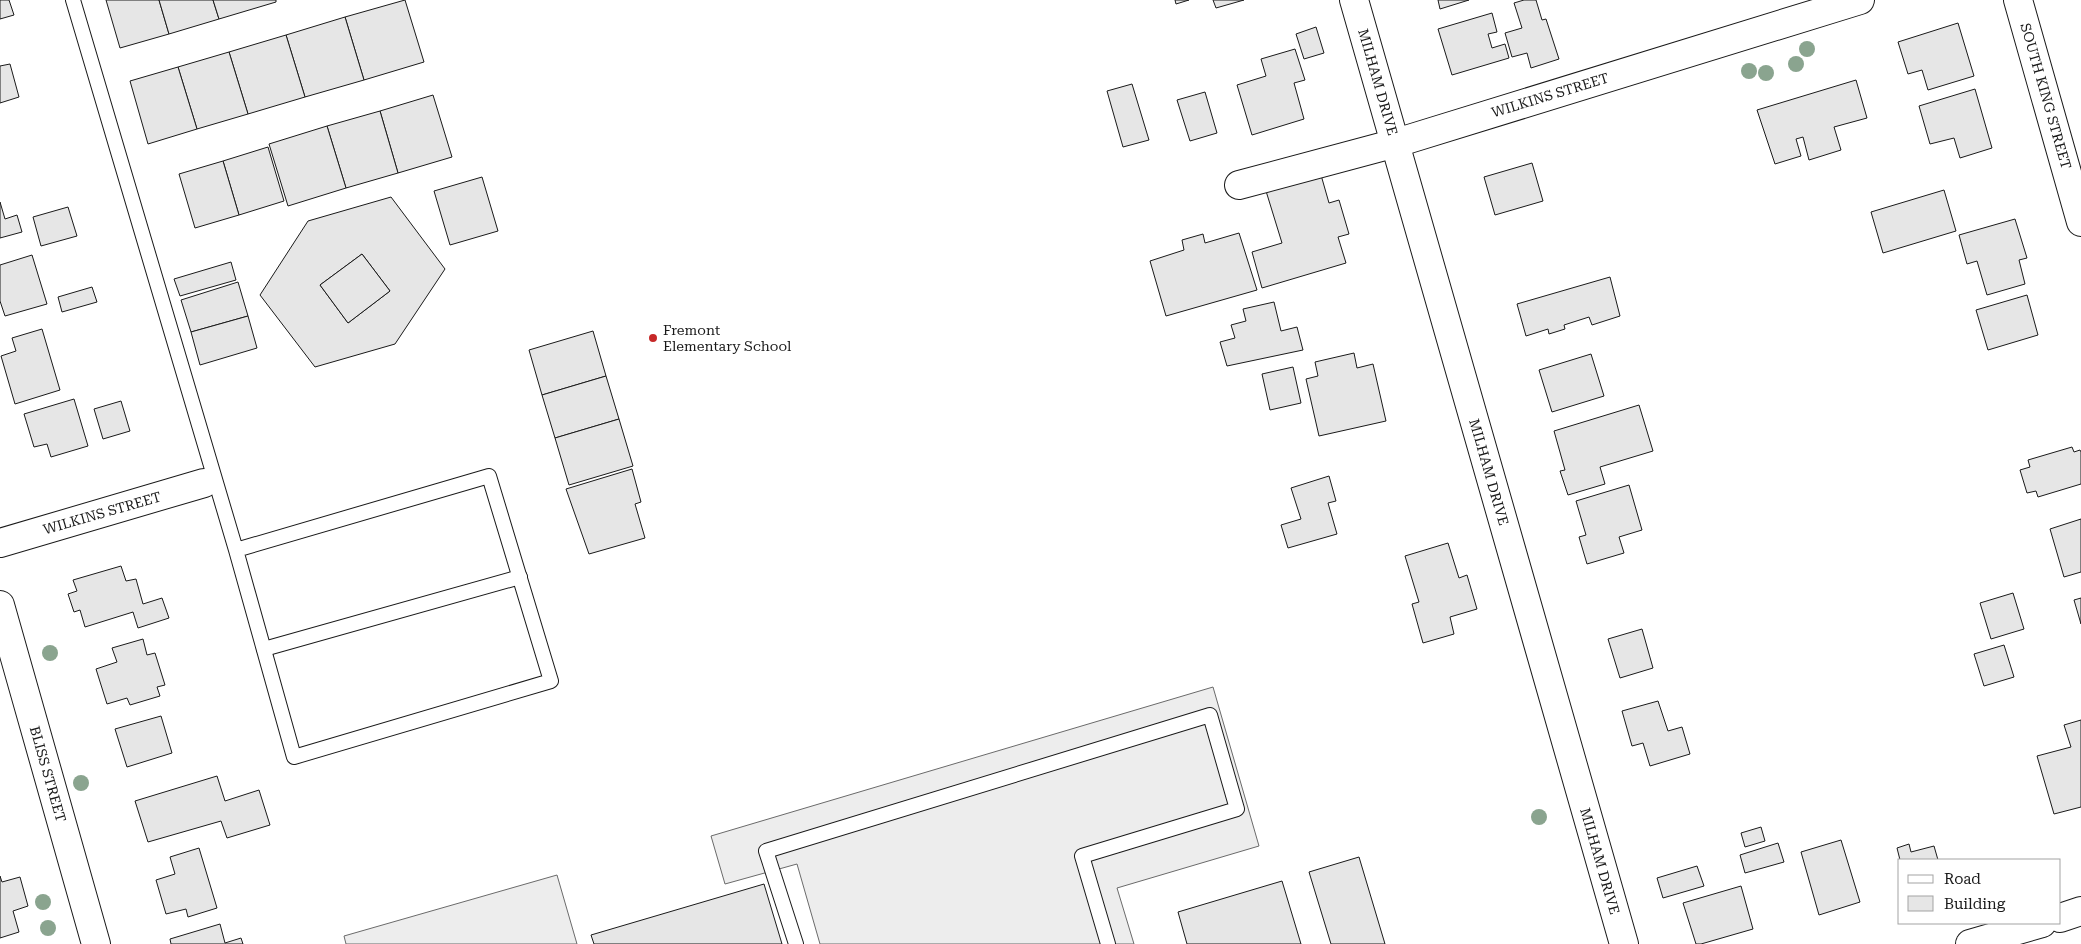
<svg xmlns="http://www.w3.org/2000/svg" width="2081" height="944" font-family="'Roboto Serif',serif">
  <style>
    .parking { fill: #ededed; stroke: #6a6a6a }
    .building { fill: #e6e6e6; stroke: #1a1a1a; fill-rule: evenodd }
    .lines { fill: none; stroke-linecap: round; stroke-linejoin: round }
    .service-casing { stroke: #1a1a1a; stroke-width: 16 }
    .minor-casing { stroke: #1a1a1a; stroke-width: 30 }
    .tertiary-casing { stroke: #1a1a1a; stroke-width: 30 }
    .secondary-casing { stroke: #1a1a1a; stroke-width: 30 }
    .service { stroke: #fff; stroke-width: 14 }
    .minor { stroke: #fff; stroke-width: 28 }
    .tertiary { stroke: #fff; stroke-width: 28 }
    .secondary { stroke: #fff; stroke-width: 28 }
    .tree { fill: #8aa48f }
    .poi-dot { fill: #c62828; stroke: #fff; stroke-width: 2 }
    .labels { text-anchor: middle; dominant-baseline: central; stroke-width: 4; stroke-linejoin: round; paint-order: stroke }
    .street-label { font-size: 14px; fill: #1a1a1a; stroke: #fff }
    .poi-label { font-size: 14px; fill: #1a1a1a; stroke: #fff; text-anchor: start }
  </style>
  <rect width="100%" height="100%" fill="#fff"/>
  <!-- parking -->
  <g class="parking">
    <polygon points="1213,687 1259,846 1117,888 1134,944 820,944 797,864 725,884 711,836"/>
    <polygon points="557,875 577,944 346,944 344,936"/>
  </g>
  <!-- building -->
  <g class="building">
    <polygon points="0,0 9,0 14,15 0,19"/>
    <polygon points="106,0 159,0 169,34 120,48"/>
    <polygon points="159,0 213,0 219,19 169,34"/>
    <polygon points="213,0 276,0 276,2 219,19"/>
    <polygon points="405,0 424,62 364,80 345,17"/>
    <polygon points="1175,0 1189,0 1176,4"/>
    <polygon points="1213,0 1244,0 1216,8"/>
    <polygon points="1438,0 1469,0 1440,9"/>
    <polygon points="1524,0 1536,0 1542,20 1546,19 1559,59 1531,68 1527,53 1512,57 1505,33 1522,28 1514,3"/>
    <polygon points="1492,13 1497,32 1488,34 1492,48 1505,44 1509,58 1452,75 1438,29"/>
    <polygon points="345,17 364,80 305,97 286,35"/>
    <polygon points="1958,23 1974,76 1928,90 1922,70 1908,74 1898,42"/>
    <polygon points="1316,27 1324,53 1304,59 1296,34"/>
    <polygon points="286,35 305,97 248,114 229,52"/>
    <polygon points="1295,49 1305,80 1294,83 1304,119 1252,135 1237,85 1266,76 1261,59"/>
    <polygon points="229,52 248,114 197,129 178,67"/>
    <polygon points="10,64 19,97 0,103 0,66"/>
    <polygon points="178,67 197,129 148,144 130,81"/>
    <polygon points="1856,80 1867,118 1834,127 1841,150 1809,160 1803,137 1796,139 1801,156 1775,164 1757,110"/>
    <polygon points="1132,84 1149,140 1123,147 1107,91"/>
    <polygon points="1975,89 1992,148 1960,158 1954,138 1930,144 1919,106"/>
    <polygon points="1205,92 1217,133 1190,141 1177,100"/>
    <polygon points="433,95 452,157 398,173 380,111"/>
    <polygon points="380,111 398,173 346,188 327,126"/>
    <polygon points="327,126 346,188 288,206 269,144"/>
    <polygon points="268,147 284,201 239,215 223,161"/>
    <polygon points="223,161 239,215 195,228 179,174"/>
    <polygon points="1532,163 1543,201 1495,215 1484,177"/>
    <polygon points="1321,175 1329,203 1339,200 1349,234 1338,237 1346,263 1262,288 1252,252 1282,243 1266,191"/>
    <polygon points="482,177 498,231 450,245 434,191"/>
    <polygon points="1944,190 1956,231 1883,253 1871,212"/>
    <path d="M391,197l54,72 -50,75 -80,23 -55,-72 48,-74zM362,254l28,37 -42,32 -28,-38z"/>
    <polygon points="0,202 5,219 17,215 22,232 0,238"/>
    <polygon points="68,207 77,236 41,246 33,217"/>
    <polygon points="2015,219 2027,258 2019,260 2025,284 1987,295 1977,261 1967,264 1959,235"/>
    <polygon points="1239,233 1257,290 1166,316 1150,261 1184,250 1182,240 1203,234 1205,243"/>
    <polygon points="362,254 390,291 348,323 320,285"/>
    <polygon points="32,255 47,304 5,316 0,301 0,265"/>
    <polygon points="231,262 236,280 180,296 174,279"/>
    <polygon points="1610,277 1620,316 1592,325 1589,317 1564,325 1565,329 1549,334 1548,329 1526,336 1517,304"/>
    <polygon points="238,282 248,316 191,332 181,300"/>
    <polygon points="92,287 97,302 62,312 58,297"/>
    <polygon points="2027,295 2038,335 1988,350 1976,310"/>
    <polygon points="1274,302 1281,331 1297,327 1303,350 1227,366 1220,342 1235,338 1231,325 1246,321 1243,309"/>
    <polygon points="248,316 257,348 200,365 191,332"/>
    <polygon points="42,329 60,390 15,404 1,356 16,351 12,338"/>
    <polygon points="593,331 606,376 542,395 529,350"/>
    <polygon points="1354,353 1357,368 1373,364 1386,421 1319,436 1306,379 1318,376 1315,362"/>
    <polygon points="1591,354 1604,396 1552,412 1539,370"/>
    <polygon points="1293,367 1301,403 1270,410 1262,374"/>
    <polygon points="606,376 619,419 555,438 542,395"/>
    <polygon points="74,399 88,446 51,457 47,444 34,447 24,414"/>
    <polygon points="121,401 130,431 103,439 94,409"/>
    <polygon points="1639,405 1653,451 1600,467 1605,484 1568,495 1560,471 1565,470 1554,431"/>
    <polygon points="619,419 633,466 569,485 555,438"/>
    <polygon points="2072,447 2074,452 2080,450 2081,452 2081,484 2038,497 2036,491 2027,493 2020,470 2030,467 2028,460"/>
    <polygon points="632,469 641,502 635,504 645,538 589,554 566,489"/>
    <polygon points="1329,476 1336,501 1328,503 1337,534 1288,548 1281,525 1301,519 1291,488"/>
    <polygon points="1629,485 1642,530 1619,537 1624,553 1587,564 1579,537 1586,535 1576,501"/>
    <polygon points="2081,519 2081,572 2064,577 2050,529"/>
    <polygon points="1448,543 1459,578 1467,575 1477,609 1450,617 1454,634 1423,643 1412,604 1419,602 1405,556"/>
    <polygon points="121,566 126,581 136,579 143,604 162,598 169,618 138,628 133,612 85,627 80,610 74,612 68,594 77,591 73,580"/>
    <polygon points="2013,593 2024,629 1991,639 1980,603"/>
    <polygon points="2081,598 2081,624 2074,600"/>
    <polygon points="1642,629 1653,668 1620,678 1608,639"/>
    <polygon points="143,639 147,655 155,653 165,685 157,687 160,696 130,705 127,698 107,704 96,669 117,662 112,648"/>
    <polygon points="2004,645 2014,677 1984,686 1974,654"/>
    <polygon points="1658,701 1668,731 1682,727 1690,754 1650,766 1643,743 1632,746 1622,711"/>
    <polygon points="161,716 172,753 127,767 115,729"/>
    <polygon points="2081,720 2081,807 2054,814 2037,756 2071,747 2064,725"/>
    <polygon points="217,776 225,801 259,790 270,825 227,838 221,821 148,842 135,801"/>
    <polygon points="1761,827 1765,841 1745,847 1741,833"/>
    <polygon points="1841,840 1860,902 1819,915 1801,852"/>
    <polygon points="1778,843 1784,862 1745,873 1740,855"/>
    <polygon points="1909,844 1911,852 1934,846 1938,860 1900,860 1897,848"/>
    <polygon points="199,848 217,908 188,917 186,909 166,914 156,880 175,874 170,857"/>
    <polygon points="1359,857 1385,944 1331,944 1309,872"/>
    <polygon points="1697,866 1704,886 1663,898 1657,878"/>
    <polygon points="0,876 2,882 20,877 28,906 13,911 19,932 0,938"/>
    <polygon points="1282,881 1301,944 1187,944 1178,912"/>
    <polygon points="764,884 782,944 594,944 591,935"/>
    <polygon points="1741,886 1753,929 1701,944 1696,944 1683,903"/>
    <polygon points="220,924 225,943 241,938 243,944 171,944 170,939"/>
  </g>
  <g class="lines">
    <!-- service casing -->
    <g class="service-casing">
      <g id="service">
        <polyline points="73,0 236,550 294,757 551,681 489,476 236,550"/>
        <polyline points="264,649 520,577"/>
        <polyline points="796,944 766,851 1210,715 1237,809 1082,856 1108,944"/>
      </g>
    </g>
    <!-- minor casing -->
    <g class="minor-casing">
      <g id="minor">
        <polyline points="1354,0 1624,944"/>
        <polyline points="1239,185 1396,143 1860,0"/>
        <polyline points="0,543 204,483"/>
        <polyline points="0,605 96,944"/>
      </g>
    </g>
    <!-- tertiary casing -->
    <g class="tertiary-casing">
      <polyline id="tertiary" points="2018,0 2081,222"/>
    </g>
    <!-- secondary casing -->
    <g class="secondary-casing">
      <g id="secondary">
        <polyline points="2060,918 2081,911"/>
        <polyline points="1970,944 2042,923"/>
      </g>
    </g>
    <!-- service -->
    <use href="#service" class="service"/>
    <!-- minor -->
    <use href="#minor" class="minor"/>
    <!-- tertiary -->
    <use href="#tertiary" class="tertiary"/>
    <!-- secondary -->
    <use href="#secondary" class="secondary"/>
  </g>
  <!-- trees -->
  <g class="tree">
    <circle cx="1807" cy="49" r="8"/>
    <circle cx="1796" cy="64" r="8"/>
    <circle cx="1749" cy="71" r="8"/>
    <circle cx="1766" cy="73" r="8"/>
    <circle cx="50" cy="653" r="8"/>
    <circle cx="81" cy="783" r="8"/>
    <circle cx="1539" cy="817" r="8"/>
    <circle cx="43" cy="902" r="8"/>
    <circle cx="48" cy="928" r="8"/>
  </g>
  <!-- markers -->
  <circle class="poi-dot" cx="653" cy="338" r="5"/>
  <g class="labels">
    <!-- street labels -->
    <g class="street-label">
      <text transform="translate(1378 82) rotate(74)">MILHAM DRIVE</text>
      <text transform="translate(1550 95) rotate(-17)">WILKINS STREET</text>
      <text transform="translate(2046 96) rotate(74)">SOUTH KING STREET</text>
      <text transform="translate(1489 472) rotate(74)">MILHAM DRIVE</text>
      <text transform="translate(102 513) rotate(-16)">WILKINS STREET</text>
      <text transform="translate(48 774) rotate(74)">BLISS STREET</text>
      <text transform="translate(1600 861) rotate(74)">MILHAM DRIVE</text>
    </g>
    <!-- poi labels -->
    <g class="poi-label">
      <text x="663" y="330">Fremont<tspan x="663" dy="16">Elementary School</tspan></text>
    </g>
  </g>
  <!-- legend -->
  <rect x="1898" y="859" width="162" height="65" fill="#ffffff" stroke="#a3a3a3"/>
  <rect x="1908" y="875" width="25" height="8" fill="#ffffff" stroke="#a3a3a3"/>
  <text x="1944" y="884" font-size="15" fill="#1a1a1a">Road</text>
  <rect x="1908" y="896" width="25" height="15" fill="#e6e6e6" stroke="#a3a3a3"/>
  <text x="1944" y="909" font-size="15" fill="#1a1a1a">Building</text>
</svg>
